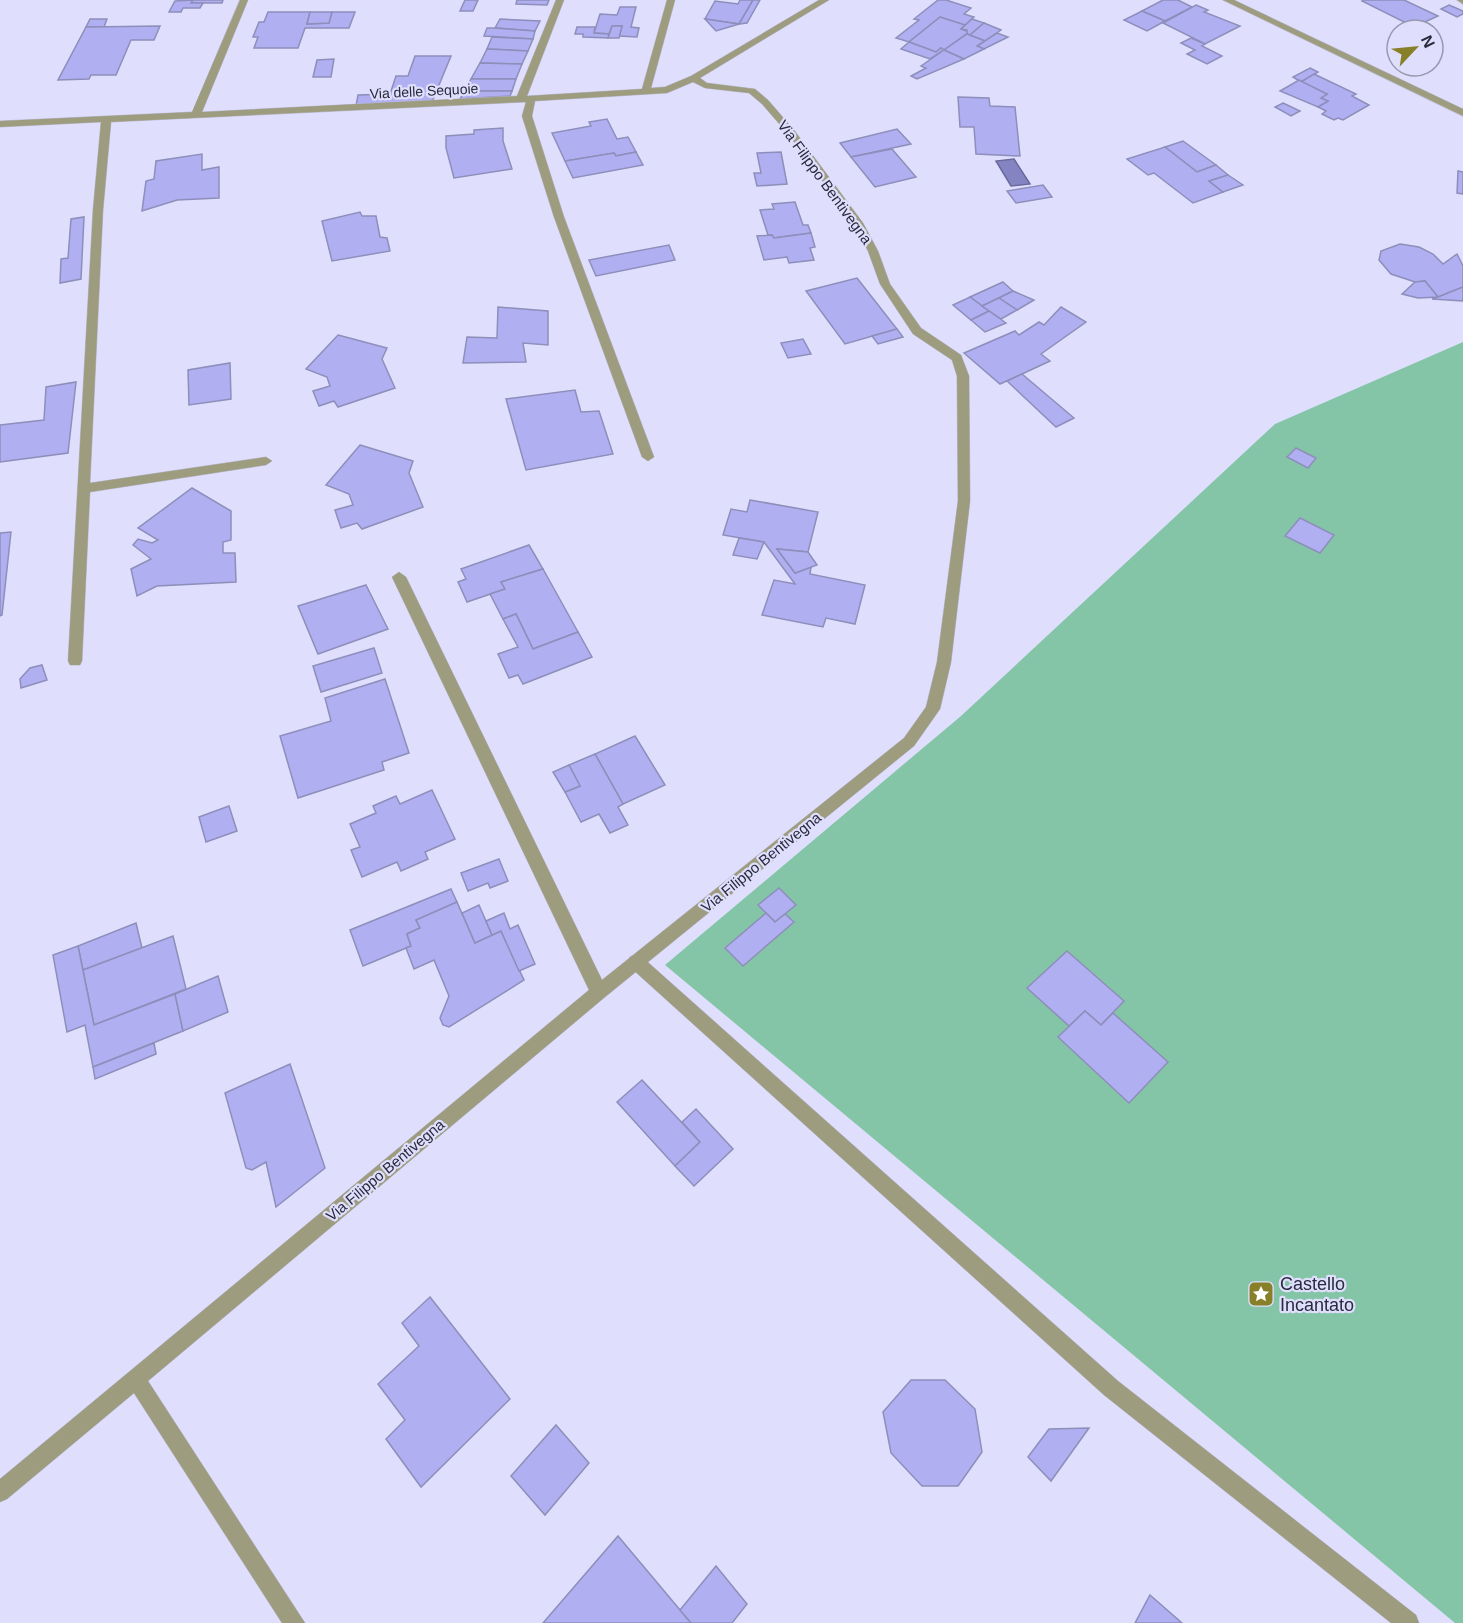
<svg xmlns="http://www.w3.org/2000/svg" width="1463" height="1623" font-family="Arial,sans-serif">
  <style>
    .green { fill: #84c5a7 }
    .water { fill: #8584c3; stroke: #6a699b; stroke-width: 1.5 }
    .building { fill: #b0aff1; stroke: #8e8ebb; stroke-width: 1.5 }
    .lines { fill: none; stroke-linecap: round; stroke-linejoin: round }
    .service-casing { stroke: #bbbbd7; stroke-width: 1 }
    .minor-casing { stroke: #bbbbd7; stroke-width: 1 }
    .service { fill: #9e9c7e; fill-rule: evenodd }
    .minor { fill: #9e9c7e; fill-rule: evenodd }
    .labels { text-anchor: middle; dominant-baseline: central; stroke-width: 4.5; stroke-linejoin: round; paint-order: stroke }
    .far-street-label { font-size: 14px; fill: #2a2a3d; stroke: #dfdffd }
    .street-label { font-size: 15px; fill: #2a2a3d; stroke: #dfdffd }
    .near-poi-label { font-size: 18px; fill: #2a2a3d; stroke: #dfdffd; text-anchor: start }
  </style>
  <rect width="100%" height="100%" fill="#dfdffd"/>
  <!-- green -->
  <polygon class="green" points="1463,342 1463,1623 1455,1623 665,965 961,716 1275,424"/>
  <!-- water -->
  <polygon class="water" points="1014,159 1030,184 1011,186 996,161"/>
  <!-- building -->
  <g class="building">
    <polygon points="193,0 223,0 222,3 191,3"/>
    <polygon points="193,0 191,3 203,3 200,8 183,8 181,12 169,12 175,1"/>
    <polygon points="465,0 478,0 473,11 460,11"/>
    <polygon points="517,0 549,0 547,5 516,4"/>
    <polygon points="740,0 753,0 739,24 705,19 715,1 738,4"/>
    <polygon points="753,0 760,0 747,23 739,24"/>
    <polygon points="938,0 946,0 971,8 964,14 974,17 965,25 940,17 909,42 896,38 919,20 914,19"/>
    <polygon points="1163,0 1178,0 1192,7 1165,21 1142,11"/>
    <polygon points="1364,0 1404,0 1438,16 1414,27 1362,1"/>
    <polygon points="1196,5 1208,10 1204,12 1240,26 1205,44 1163,23"/>
    <polygon points="1449,5 1463,11 1463,14 1457,17 1441,9"/>
    <polygon points="620,7 636,7 631,27 639,28 637,37 619,36 622,26 612,26 609,34 594,33 600,14 617,15"/>
    <polygon points="1142,11 1165,21 1147,31 1124,20"/>
    <polygon points="268,12 310,12 307,24 329,23 332,12 355,12 349,28 305,28 298,48 254,48 258,37 253,37 259,22 264,22"/>
    <polygon points="310,12 332,12 329,23 307,24"/>
    <polygon points="940,17 965,25 961,29 969,32 944,50 941,48 936,52 909,42"/>
    <polygon points="90,19 107,19 104,27 86,27"/>
    <polygon points="500,19 540,21 535,31 495,28"/>
    <polygon points="705,19 739,24 716,31"/>
    <polygon points="972,19 984,23 970,35 967,34 967,30 961,29"/>
    <polygon points="984,23 1001,30 985,41 970,35"/>
    <polygon points="160,26 154,40 131,40 116,75 91,75 89,79 58,80 86,27"/>
    <polygon points="612,26 622,26 619,38 608,38"/>
    <polygon points="577,27 595,27 594,33 609,34 608,38 583,37 583,34 575,34"/>
    <polygon points="487,28 495,28 535,31 533,39 484,36"/>
    <polygon points="997,33 1008,37 984,49 977,46"/>
    <polygon points="967,34 985,41 977,46 984,49 964,59 944,50"/>
    <polygon points="492,37 533,39 528,51 487,49"/>
    <polygon points="1191,38 1205,44 1202,46 1222,56 1207,64 1187,54 1195,50 1181,43"/>
    <polygon points="909,42 936,52 941,48 944,50 930,59 901,49"/>
    <polygon points="487,49 528,51 522,64 480,63"/>
    <polygon points="944,50 964,59 917,79 911,76 926,68 921,66"/>
    <polygon points="415,56 451,56 432,102 356,106 358,95 390,94 396,76 408,76"/>
    <polygon points="334,59 331,77 313,77 317,60"/>
    <polygon points="480,63 522,64 516,79 471,79"/>
    <polygon points="1310,68 1318,72 1301,82 1293,77"/>
    <polygon points="1314,74 1356,94 1352,96 1369,105 1343,120 1338,118 1334,120 1322,114 1326,111 1318,107 1328,101 1321,98 1327,94 1301,82"/>
    <polygon points="471,79 516,79 512,91 465,91"/>
    <polygon points="1299,80 1327,94 1321,98 1328,101 1318,107 1280,91"/>
    <polygon points="465,91 512,91 510,96 460,99"/>
    <polygon points="958,97 989,98 990,106 1015,107 1020,156 976,154 974,127 960,127"/>
    <polygon points="1283,103 1300,111 1291,116 1275,107"/>
    <polygon points="607,119 617,139 628,137 636,152 616,156 614,153 565,161 552,133 591,126 589,122"/>
    <polygon points="503,128 503,141 512,169 454,178 446,148 446,136 474,134 474,130"/>
    <polygon points="897,129 911,144 851,157 840,143"/>
    <polygon points="1183,141 1216,165 1197,172 1165,147"/>
    <polygon points="1165,147 1197,172 1216,165 1228,175 1209,181 1223,192 1193,203 1154,173 1148,175 1127,159"/>
    <polygon points="892,149 916,177 875,187 851,157"/>
    <polygon points="636,152 643,165 573,178 565,161 614,153 616,156"/>
    <polygon points="781,152 787,184 757,186 754,173 761,173 757,153"/>
    <polygon points="202,154 202,170 219,167 219,198 177,200 142,211 146,181 154,179 156,161"/>
    <polygon points="1458,171 1463,172 1463,194 1457,193"/>
    <polygon points="1228,175 1243,185 1223,192 1209,181"/>
    <polygon points="1043,185 1052,197 1016,203 1007,191"/>
    <polygon points="795,202 803,225 808,225 811,233 774,238 772,235 768,235 760,210 774,209 772,204"/>
    <polygon points="360,212 362,216 376,216 380,237 387,238 390,251 332,261 322,221"/>
    <polygon points="84,217 81,279 60,283 61,259 68,258 71,219"/>
    <polygon points="811,233 815,247 810,248 814,260 789,263 787,257 764,260 757,236 772,235 774,238"/>
    <polygon points="1400,244 1419,247 1433,254 1443,264 1457,254 1463,266 1463,287 1438,297 1425,281 1415,282 1391,274 1379,260 1381,251"/>
    <polygon points="669,245 675,260 596,276 589,260"/>
    <polygon points="857,278 897,329 845,344 806,291"/>
    <polygon points="1425,281 1438,297 1418,298 1402,294 1415,282"/>
    <polygon points="1003,282 1013,291 982,306 970,297"/>
    <polygon points="1463,287 1463,301 1432,299 1438,297"/>
    <polygon points="1013,291 1034,300 1017,310 999,298"/>
    <polygon points="970,297 989,311 971,320 953,305"/>
    <polygon points="999,298 1017,310 1001,319 982,306"/>
    <polygon points="498,307 548,311 548,345 523,343 526,362 463,363 467,337 497,338"/>
    <polygon points="1061,307 1086,322 1041,354 1050,361 1022,374 1000,384 964,353 1015,331 1019,335 1039,322 1044,325"/>
    <polygon points="989,311 1006,323 985,332 971,320"/>
    <polygon points="897,329 903,337 878,344 872,336"/>
    <polygon points="338,335 387,348 382,359 395,388 338,407 334,401 319,406 313,391 330,386 327,377 306,369"/>
    <polygon points="803,339 811,354 788,358 781,343"/>
    <polygon points="230,363 231,399 189,405 188,370"/>
    <polygon points="1022,374 1074,418 1056,427 1007,381"/>
    <polygon points="76,382 68,453 0,462 0,425 44,420 46,387"/>
    <polygon points="575,390 581,412 599,411 613,454 526,470 506,399"/>
    <polygon points="360,445 413,461 409,473 423,507 362,529 357,523 341,528 335,510 353,505 349,494 326,485"/>
    <polygon points="1296,448 1316,458 1308,468 1287,457"/>
    <polygon points="192,488 231,511 231,540 223,542 223,553 235,553 236,582 157,586 137,596 131,569 151,559 133,545 138,539 152,543 158,540 138,528"/>
    <polygon points="750,500 818,512 808,552 777,549 795,573 811,567 810,574 865,585 855,624 826,618 823,627 762,615 774,580 795,584 764,542 723,535 731,509 747,512"/>
    <polygon points="1300,518 1334,535 1320,553 1285,536"/>
    <polygon points="11,532 2,615 0,616 0,533"/>
    <polygon points="739,538 764,542 757,559 733,555"/>
    <polygon points="529,545 543,569 501,582 505,589 467,602 458,582 466,579 461,569"/>
    <polygon points="777,549 808,552 817,565 795,573"/>
    <polygon points="543,569 578,632 533,649 516,614 503,619 490,594 505,589 501,582"/>
    <polygon points="366,585 388,629 318,654 298,606"/>
    <polygon points="516,614 533,649 578,632 592,657 523,684 518,675 509,678 498,654 518,647 503,619"/>
    <polygon points="374,648 382,673 321,692 313,666"/>
    <polygon points="42,665 47,680 21,688 20,679 30,668"/>
    <polygon points="385,679 409,753 382,762 384,770 298,798 280,736 331,721 325,698"/>
    <polygon points="635,736 665,785 623,804 595,754"/>
    <polygon points="595,754 623,804 618,807 628,825 610,833 599,814 581,822 565,792 580,786 569,765"/>
    <polygon points="569,765 580,786 565,792 553,772"/>
    <polygon points="432,790 455,839 425,852 428,859 401,871 397,862 362,877 351,850 360,847 350,824 376,813 373,806 396,796 400,804"/>
    <polygon points="229,806 237,831 206,842 199,817"/>
    <polygon points="499,859 508,881 490,888 488,883 468,891 461,873"/>
    <polygon points="779,888 796,905 775,922 758,905"/>
    <polygon points="451,889 457,902 416,920 420,928 407,934 411,946 363,966 350,930"/>
    <polygon points="457,902 475,943 501,931 524,980 449,1027 443,1025 440,1018 449,996 434,960 414,969 406,948 411,946 407,934 420,928 416,920"/>
    <polygon points="479,905 492,935 475,943 462,913"/>
    <polygon points="504,913 510,929 518,925 535,964 519,971 501,931 492,935 486,921"/>
    <polygon points="766,913 775,922 785,914 794,922 743,966 725,948"/>
    <polygon points="136,923 142,948 83,970 78,946"/>
    <polygon points="173,936 186,989 94,1025 83,970"/>
    <polygon points="78,946 94,1025 175,994 183,1031 93,1067 85,1025 67,1032 53,955"/>
    <polygon points="1067,951 1124,1001 1101,1025 1085,1011 1069,1026 1027,988"/>
    <polygon points="218,976 228,1012 183,1031 175,994"/>
    <polygon points="1085,1011 1101,1025 1113,1013 1168,1062 1129,1103 1058,1037"/>
    <polygon points="154,1043 156,1054 95,1079 93,1067"/>
    <polygon points="290,1064 325,1168 276,1207 266,1162 252,1170 246,1168 225,1093"/>
    <polygon points="642,1080 700,1142 675,1166 617,1102"/>
    <polygon points="696,1109 733,1149 694,1186 675,1166 700,1142 682,1122"/>
    <polygon points="430,1297 510,1399 421,1487 386,1439 405,1420 378,1384 419,1346 402,1323"/>
    <polygon points="911,1380 945,1380 975,1409 982,1452 958,1486 922,1486 891,1453 883,1412"/>
    <polygon points="556,1425 589,1463 545,1515 511,1476"/>
    <polygon points="1089,1428 1051,1481 1028,1457 1049,1429"/>
    <polygon points="618,1536 691,1623 543,1623"/>
    <polygon points="716,1566 747,1604 732,1623 691,1623 680,1610"/>
    <polygon points="1150,1595 1182,1623 1135,1623"/>
  </g>
  <g class="lines">
    <!-- service casing -->
    <g class="service-casing">
      <polygon id="service" points="636,955 642,957 1118,1381 1416,1615 1419,1623 1391,1623 1104,1395 630,967 628,962 630,957"/>
    </g>
    <!-- minor casing -->
    <g class="minor-casing">
      <g id="minor">
        <polygon points="240,0 248,0 202,112 517,96 556,0 564,0 527,96 642,89 667,0 675,0 651,88 665,87 691,76 819,0 829,0 700,78 707,83 755,89 768,100 794,130 863,223 878,251 890,284 921,328 961,355 969,376 970,501 951,662 940,709 914,746 605,997 148,1381 305,1623 282,1623 134,1393 7,1499 0,1502 0,1479 589,990 392,577 399,572 406,577 602,980 904,738 926,707 937,662 958,501 957,376 952,360 913,334 880,284 868,251 853,223 788,134 762,104 749,93 705,88 693,82 667,93 535,101 532,116 564,217 654,457 648,461 642,457 554,217 522,116 526,102 111,122 103,210 90,483 266,457 272,461 266,465 90,492 82,661 80,665 70,665 68,661 93,210 101,122 0,127 0,121 192,112"/>
        <polygon points="1223,0 1234,0 1463,109 1463,116"/>
        <polygon points="1457,0 1463,0 1463,4"/>
      </g>
    </g>
    <!-- service -->
    <use href="#service" class="service"/>
    <!-- minor -->
    <use href="#minor" class="minor"/>
  </g>
  <!-- icons -->
  <defs>
    <g id="sight-square" transform="scale(1.35)"><rect x="-9" y="-9" width="18" height="18" rx="4" fill="#888028" stroke="#dfdffd"/><path d="M0-6L1.8-2.2L6-1.7L2.9 1.2L3.7 5.4L0 3.3L-3.7 5.4L-2.9 1.2L-6-1.7L-1.8-2.2Z" fill="#fff"/></g>
  </defs>
  <g fill-rule="evenodd">
    <use href="#sight-square" x="1261" y="1294"/>
  </g>
  <g class="labels">
    <!-- far-street labels -->
    <g class="far-street-label">
      <text transform="translate(424 91) rotate(-3)">Via delle Sequoie</text>
    </g>
    <!-- street labels -->
    <g class="street-label">
      <text transform="translate(825 182) rotate(54)">Via Filippo Bentivegna</text>
      <text transform="translate(761 862) rotate(-39)">Via Filippo Bentivegna</text>
      <text transform="translate(385 1170) rotate(-40)">Via Filippo Bentivegna</text>
    </g>
    <!-- near-poi labels -->
    <g class="near-poi-label">
      <text x="1280" y="1284">Castello<tspan x="1280" dy="21">Incantato</tspan></text>
    </g>
  </g>
  <!-- north arrow -->
  <g transform="translate(1415 48) rotate(64)"><circle r="28" fill="#dfdffd" stroke="#9797b0" stroke-width="1.5"/>
  <path d="M0-4.5L10 22L0 15L-10 22Z" fill="#888028"/>
  <text y="-9" font-size="16" font-weight="bold" text-anchor="middle" fill="#2a2a3d">N</text>
  </g>
</svg>
